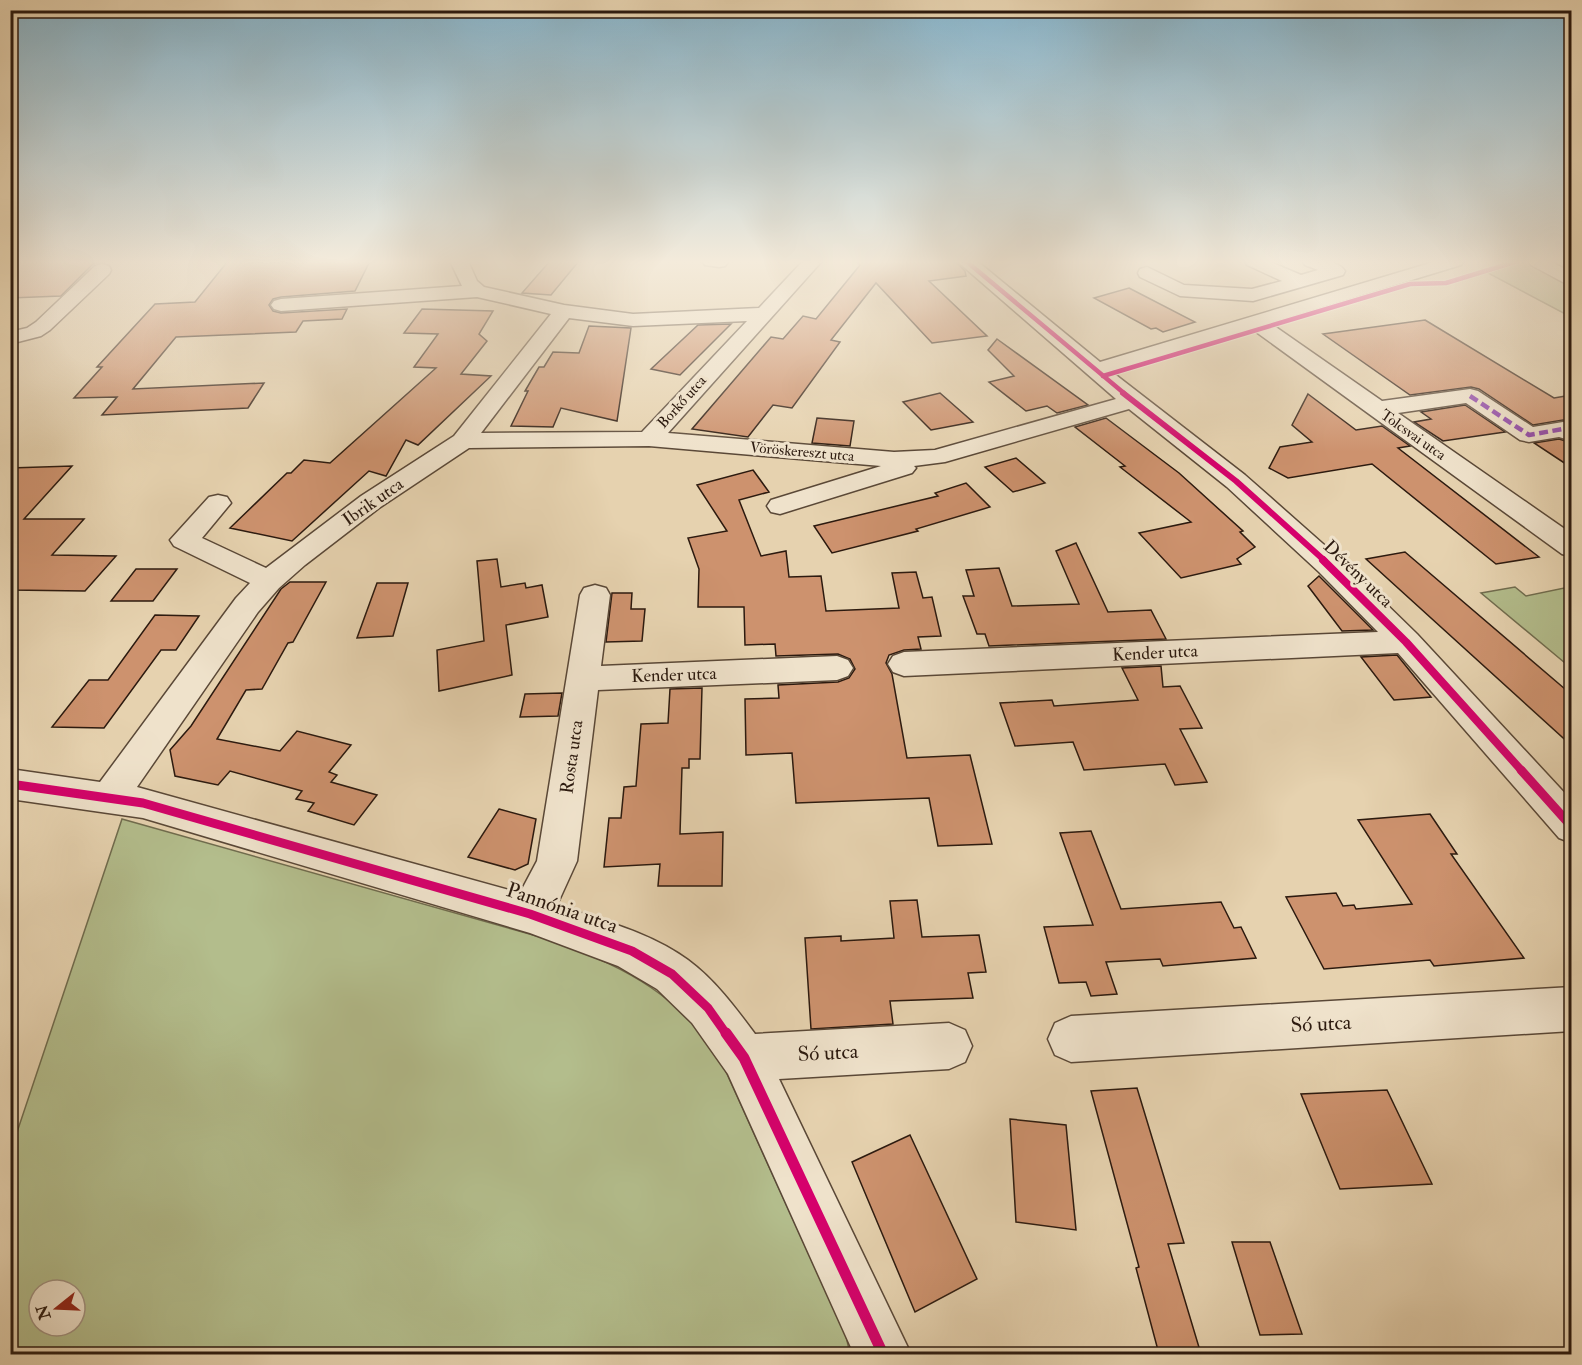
<svg xmlns="http://www.w3.org/2000/svg" width="1582" height="1365" font-family="'IM FELL Double Pica',serif">
  <style>
    .green { fill: #b3bd8c; stroke: #706c4e; stroke-width: 1.5; fill-rule: evenodd }
    .building { fill: #cd926e; stroke: #2c1a0f; stroke-width: 1.5 }
    .lines { fill: none; stroke-linecap: round; stroke-linejoin: round }
    .minor-casing { stroke: #5a4837; stroke-width: 3 }
    .minor { fill: #efe2cb; fill-rule: evenodd }
    .quiet { stroke: #8e44ad; stroke-width: 4.5; stroke-dasharray: 9 4.5; stroke-linecap: butt }
    .cycleway-far4-casing { stroke: #efe2cb; stroke-width: 7 }
    .cycleway-far3-casing { stroke: #efe2cb; stroke-width: 9 }
    .cycleway-far2-casing { stroke: #efe2cb; stroke-width: 11 }
    .cycleway-far1-casing { stroke: #efe2cb; stroke-width: 13 }
    .cycleway-casing { stroke: #efe2cb; stroke-width: 15 }
    .cycleway-far4 { stroke: #d6006c; stroke-width: 4.5 }
    .cycleway-far3 { stroke: #d6006c; stroke-width: 6 }
    .cycleway-far2 { stroke: #d6006c; stroke-width: 8 }
    .cycleway-far1 { stroke: #d6006c; stroke-width: 9 }
    .cycleway { stroke: #d6006c; stroke-width: 11 }
    .labels { text-anchor: middle; dominant-baseline: central; stroke-width: 6; stroke-linejoin: round; paint-order: stroke }
    .far-street-label { font-size: 15px; fill: #2c1a0f; stroke: #efe2cb }
    .street-label { font-size: 18px; fill: #2c1a0f; stroke: #efe2cb }
    .near-street-label { font-size: 21px; fill: #2c1a0f; stroke: #efe2cb }
  </style>
  <rect width="100%" height="100%" fill="#e6d2af"/>
  <filter id="stains"><feTurbulence type="fractalNoise" baseFrequency=".00333" numOctaves="4"/><feColorMatrix values="0 0 0 0 .2 0 0 0 0 .09 0 0 0 0 .02 0 0 0 .5 -.17"/></filter>
  <radialGradient id="worn" r=".72"><stop offset=".6" stop-color="#630" stop-opacity="0"/><stop offset="1" stop-color="#630" stop-opacity=".3"/></radialGradient>
  <!-- green -->
  <g class="green">
    <polygon points="1527,261 1571,261 1571,317 1488,273"/>
    <polygon points="1515,587 1526,596 1569,587 1571,589 1571,668 1481,593"/>
    <path d="M122,819l436,123c71,28 122,53 164,121l124,273 4,18h-839v-204zM39,1290h36v36h-36z"/>
  </g>
  <!-- building -->
  <g class="building">
    <polygon points="10,261 106,261 93,264 61,296 10,298"/>
    <polygon points="228,261 370,261 355,291 281,297 273,299 269,305 273,311 281,313 347,309 342,319 303,321 296,332 176,337 133,389 264,383 248,408 102,415 117,397 74,398 102,367 97,367 155,304 195,302"/>
    <polygon points="550,261 579,261 551,295 522,293"/>
    <polygon points="855,261 955,261 965,271 966,276 929,281 987,336 932,343 876,283 831,340 840,342 792,408 773,405 748,437 692,429 771,337 783,339 803,316 816,319 860,265"/>
    <polygon points="1129,288 1195,322 1163,332 1156,328 1151,329 1094,298"/>
    <polygon points="422,309 493,311 479,334 487,341 461,374 491,376 418,445 406,440 386,476 369,471 292,541 230,528 287,473 291,473 304,460 330,463 436,368 414,367 438,334 404,333"/>
    <polygon points="1425,320 1554,398 1572,395 1572,422 1563,420 1533,425 1479,389 1471,387 1410,395 1323,334"/>
    <polygon points="731,324 680,375 651,369 698,325"/>
    <polygon points="589,326 631,328 617,421 561,408 553,427 511,426 528,391 525,391 539,367 544,367 553,352 579,353"/>
    <polygon points="997,339 1088,405 1057,413 1047,406 1026,411 989,382 1014,376 988,350"/>
    <polygon points="940,393 973,422 931,430 903,402"/>
    <polygon points="1308,394 1356,430 1382,426 1410,446 1398,448 1539,557 1496,564 1372,464 1288,478 1269,468 1280,447 1312,442 1292,425"/>
    <polygon points="1465,405 1505,432 1443,441 1414,422 1431,419 1421,412"/>
    <polygon points="817,418 854,421 850,446 812,443"/>
    <polygon points="1106,418 1179,473 1243,531 1240,532 1255,547 1237,559 1241,564 1181,578 1139,533 1191,522 1120,467 1125,466 1075,427"/>
    <polygon points="1559,439 1572,443 1572,468 1534,443"/>
    <polygon points="1016,458 1045,483 1013,492 985,467"/>
    <polygon points="72,466 24,519 84,519 52,555 116,556 85,591 10,590 10,468"/>
    <polygon points="753,470 769,492 739,500 761,556 786,551 789,577 821,576 826,611 899,608 892,573 916,572 923,598 932,597 941,636 918,637 921,649 904,650 889,655 886,663 892,674 907,758 970,755 992,844 938,846 929,798 796,803 792,753 746,755 745,699 779,698 778,685 838,682 849,678 855,669 850,659 838,654 776,656 775,644 745,645 744,607 698,607 699,569 688,538 727,531 697,485"/>
    <polygon points="966,483 990,507 916,529 918,531 832,553 814,526 938,496 935,493"/>
    <polygon points="1076,543 1108,612 1151,610 1166,639 989,646 985,634 977,634 963,596 974,596 966,570 999,568 1012,606 1079,604 1056,551"/>
    <polygon points="1405,552 1572,695 1572,746 1366,559"/>
    <polygon points="497,559 501,587 525,583 526,588 542,585 548,617 506,625 512,675 439,691 437,650 484,641 477,561"/>
    <polygon points="136,569 177,569 153,601 111,601"/>
    <polygon points="1319,576 1373,630 1342,631 1308,586"/>
    <polygon points="290,582 326,582 293,642 288,643 262,689 246,690 217,739 280,751 297,731 351,745 329,772 337,775 331,782 377,795 354,825 308,811 314,803 296,799 302,791 230,771 218,785 175,776 170,750 191,726 281,589"/>
    <polygon points="377,583 408,583 393,636 357,638"/>
    <polygon points="612,593 632,593 631,609 645,609 642,641 606,642"/>
    <polygon points="155,615 199,616 176,650 161,650 104,728 52,727 89,680 108,680"/>
    <polygon points="1397,655 1431,697 1394,700 1361,657"/>
    <polygon points="1161,666 1163,687 1180,686 1202,728 1180,729 1207,782 1175,785 1165,764 1084,770 1073,742 1015,746 1000,703 1052,700 1054,706 1138,700 1122,668"/>
    <polygon points="702,688 700,759 689,759 689,768 682,768 680,834 723,832 722,886 658,886 660,864 604,867 609,818 621,818 624,787 636,786 641,724 668,723 670,689"/>
    <polygon points="562,693 558,716 520,717 525,694"/>
    <polygon points="499,809 536,819 528,864 515,870 468,857"/>
    <polygon points="1430,814 1457,854 1451,854 1524,958 1434,966 1430,960 1324,969 1286,897 1336,893 1343,906 1354,905 1356,909 1412,904 1358,820"/>
    <polygon points="1091,831 1121,909 1221,902 1234,928 1241,927 1256,958 1163,966 1160,959 1106,962 1117,994 1091,996 1086,982 1059,983 1044,927 1093,925 1060,833"/>
    <polygon points="917,900 922,937 979,935 986,972 968,973 973,998 890,1001 893,1024 811,1029 805,938 841,936 841,941 894,938 890,901"/>
    <polygon points="1137,1088 1184,1243 1168,1244 1201,1354 1159,1354 1136,1268 1139,1267 1091,1091"/>
    <polygon points="1387,1090 1432,1184 1340,1189 1301,1094"/>
    <polygon points="1010,1119 1066,1125 1076,1230 1016,1222"/>
    <polygon points="910,1135 977,1279 915,1312 852,1162"/>
    <polygon points="1232,1242 1270,1242 1302,1334 1260,1335"/>
  </g>
  <g class="lines">
    <!-- minor casing -->
    <g class="minor-casing">
      <g id="minor">
        <path d="M450,261h18l9,20 7,6 80,18 69,9 126,-6 44,-47h19l-154,172 226,19 41,-2 181,-51 -159,-138h20l123,101 337,-101h27l-3,4 -191,58 112,78 88,-12 8,2 55,36 30,-5 9,2v17l-13,-4 -30,5 -9,-2 -54,-37 -68,10 174,121v23l-10,-3 -310,-225 -140,43 133,103 94,83 78,76 155,167v42l-13,-5 -161,-185 -494,23 -11,-4 -5,-8 5,-8 11,-4 474,-20 -59,-60 -92,-85 -98,-78 -184,53 -31,4 2,2 -4,5 -132,41 -9,-2 -4,-6 4,-6 110,-34 -232,-20 -180,2 -90,60 -74,57 -26,23 -21,24 -121,175 383,106 17,-32 43,-266 4,-7 11,-3 11,3 4,7 -9,71 236,-10 11,4 5,8 -5,8 -11,4 -239,10 -21,171 -20,44c43,15 93,27 131,55 27,20 47,47 67,74l194,-11 16,7 7,16 -7,16 -16,7 -170,10 132,275h-57l-126,-280 -36,-51 -35,-34 -39,-23 -88,-33 -387,-115 -133,-19v-30l90,13 136,-184 14,-15 -76,-37 -4,-6 39,-43 9,-2 9,2 4,6 -29,35 64,30 95,-72 93,-60 97,-122 -74,-17 -196,14 -7,-2 -3,-4 3,-4 7,-2 181,-13zM569,318l64,8 114,-5 -105,111 -161,1z"/>
        <polygon points="702,261 727,261 728,262 725,266 719,267 705,265"/>
        <path d="M1244,261h24l33,14 17,-5 -13,-5 -3,-4c14,0 34,-3 43,10l-2,4 -90,26 -73,-5 -40,-19 -2,-4 2,-4 7,-2 37,18 68,4 30,-8 -35,-16z"/>
        <polygon points="1528,261 1550,261 1572,273 1572,287 1531,265"/>
        <polygon points="102,264 109,266 111,270 109,274 50,330 41,336 10,344 10,332 27,328 36,322 95,266"/>
        <polygon points="1572,987 1572,1031 1071,1062 1055,1055 1048,1039 1055,1023 1071,1016"/>
      </g>
    </g>
    <!-- minor -->
    <use href="#minor" class="minor"/>
    <!-- quiet -->
    <polyline class="quiet" points="1470,396 1529,435 1563,429 1572,434"/>
    <!-- cycleway-far4 casing -->
    <g class="cycleway-far4-casing">
      <g id="cycleway-far4">
        <polyline points="966,261 1125,394"/>
        <polyline points="1103,376 1410,284 1446,283 1518,261"/>
      </g>
    </g>
    <!-- cycleway-far3 casing -->
    <g class="cycleway-far3-casing">
      <polyline id="cycleway-far3" points="1123,393 1236,481 1325,561"/>
    </g>
    <!-- cycleway-far2 casing -->
    <g class="cycleway-far2-casing">
      <polyline id="cycleway-far2" points="1323,560 1406,642 1522,771"/>
    </g>
    <!-- cycleway-far1 casing -->
    <g class="cycleway-far1-casing">
      <g id="cycleway-far1">
        <polyline points="1521,770 1572,827"/>
        <polyline points="10,784 143,803 530,914 632,951 672,974 708,1008 727,1035"/>
      </g>
    </g>
    <!-- cycleway casing -->
    <g class="cycleway-casing">
      <polyline id="cycleway" points="726,1033 744,1058 883,1354"/>
    </g>
    <!-- cycleway-far4 -->
    <use href="#cycleway-far4" class="cycleway-far4"/>
    <!-- cycleway-far3 -->
    <use href="#cycleway-far3" class="cycleway-far3"/>
    <!-- cycleway-far2 -->
    <use href="#cycleway-far2" class="cycleway-far2"/>
    <!-- cycleway-far1 -->
    <use href="#cycleway-far1" class="cycleway-far1"/>
    <!-- cycleway -->
    <use href="#cycleway" class="cycleway"/>
  </g>
  <!-- sky -->
  <linearGradient id="sky" x2="0" y2="1"><stop stop-color="#87b6ce"/><stop offset="0.58" stop-color="#f4ebdb"/><stop offset="1" stop-color="#f4ebdb" stop-opacity="0"/></linearGradient>
  <rect width="1582" height="452" fill="url(#sky)"/>
  <g class="labels">
    <!-- far-street labels -->
    <g class="far-street-label">
      <text transform="translate(682 402) rotate(-48)">Borkő utca</text>
      <text transform="translate(1413 435) rotate(35)">Tolcsvai utca</text>
      <text transform="translate(802 452) rotate(5)">Vöröskereszt utca</text>
    </g>
    <!-- street labels -->
    <g class="street-label">
      <text transform="translate(373 502) rotate(-35)">Ibrik utca</text>
      <text transform="translate(1358 574) rotate(44)">Dévény utca</text>
      <text transform="translate(1155 653) rotate(-3)">Kender utca</text>
      <text transform="translate(674 675) rotate(-2)">Kender utca</text>
      <text transform="translate(572 757) rotate(-82)">Rosta utca</text>
    </g>
    <!-- near-street labels -->
    <g class="near-street-label">
      <text transform="translate(562 908) rotate(19)">Pannónia utca</text>
      <text transform="translate(1321 1024) rotate(-3)">Só utca</text>
      <text transform="translate(828 1053) rotate(-3)">Só utca</text>
    </g>
  </g>
  <!-- margin -->
  <rect width="1582" height="1365" fill="none" stroke="#e6d2af" stroke-width="36"/>
  <rect x="12" y="12" width="1558" height="1341" fill="none" stroke="#2c1a0f" stroke-width="3"/>
  <rect x="18" y="18" width="1546" height="1329" fill="none" stroke="#2c1a0f" stroke-width="1.5"/>
  <!-- north arrow -->
  <g transform="translate(57 1308) rotate(252)"><circle r="28" fill="#efe2cb" stroke="#a19280" stroke-width="1.5"/>
  <path d="M0-4.5L10 22L0 15L-10 22Z" fill="#8f2418"/>
  <text y="-9" font-size="16" font-weight="bold" text-anchor="middle" fill="#2c1a0f">N</text>
  </g>
  <rect width="100%" height="100%" filter="url(#stains)"/>
  <rect width="100%" height="100%" fill="url(#worn)"/>
</svg>
